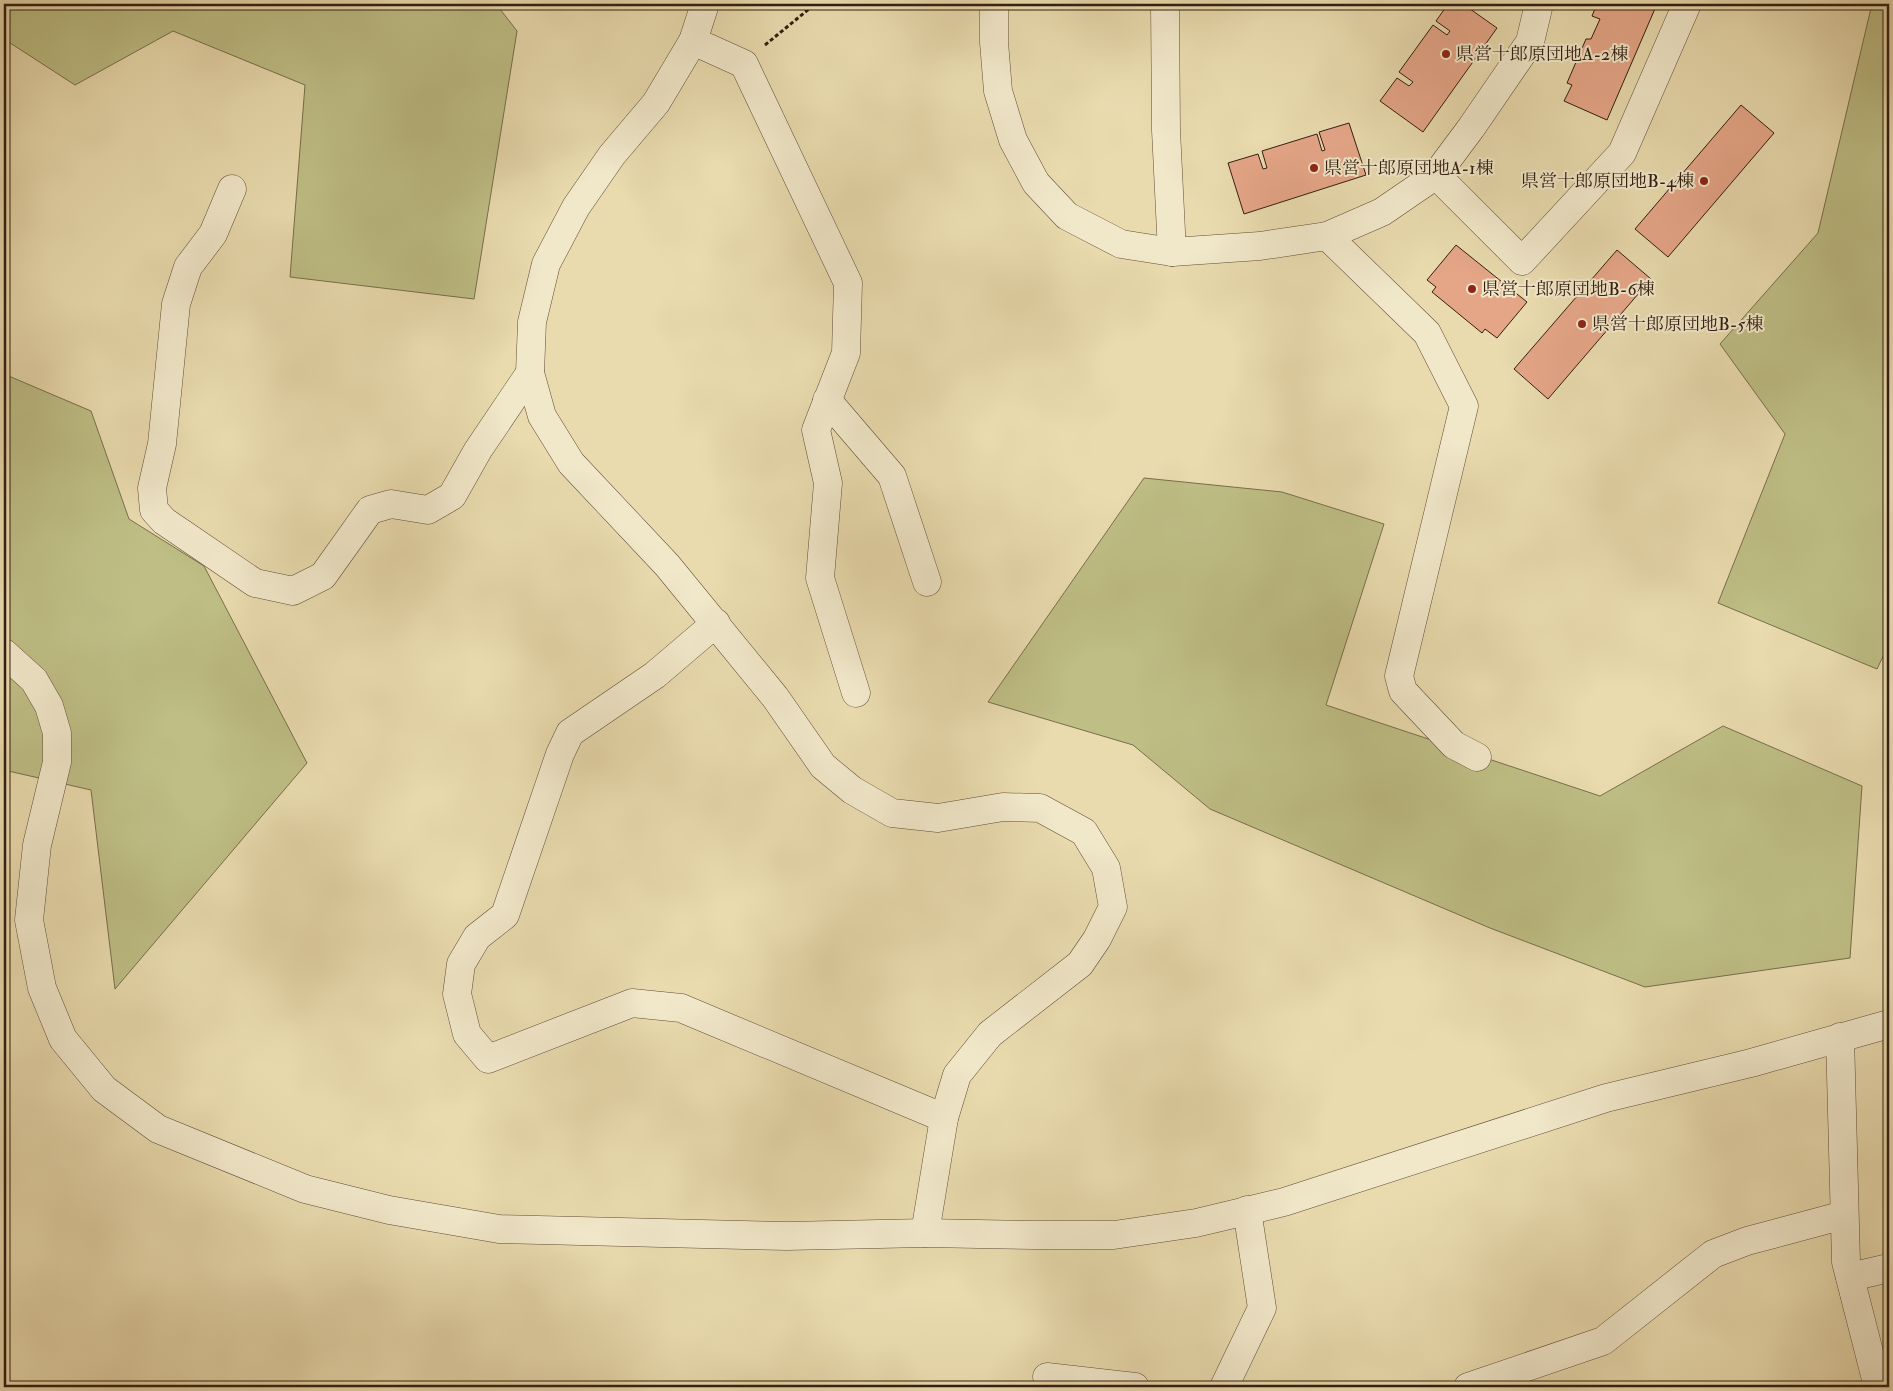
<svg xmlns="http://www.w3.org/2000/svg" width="1893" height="1391" font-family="'IM FELL Double Pica','Noto Serif JP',serif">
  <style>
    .green { fill: #bebe85; stroke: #786e4c }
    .building { fill: #e5a688; stroke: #331e12 }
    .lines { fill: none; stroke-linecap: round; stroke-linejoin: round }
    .minor-casing { stroke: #604d39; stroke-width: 29 }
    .path { stroke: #331e12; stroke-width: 3; stroke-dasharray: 4 2.5; stroke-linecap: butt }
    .minor { stroke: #f1e8ca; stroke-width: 28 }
    .poi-dot { fill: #8f2418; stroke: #f1e8ca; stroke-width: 2 }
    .labels { text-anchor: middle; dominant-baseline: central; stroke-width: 4; stroke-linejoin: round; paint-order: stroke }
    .poi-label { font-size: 18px; fill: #331e12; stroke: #f1e8ca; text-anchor: start }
  </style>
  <rect width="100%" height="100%" fill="#e9dbae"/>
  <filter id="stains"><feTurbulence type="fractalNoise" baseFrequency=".004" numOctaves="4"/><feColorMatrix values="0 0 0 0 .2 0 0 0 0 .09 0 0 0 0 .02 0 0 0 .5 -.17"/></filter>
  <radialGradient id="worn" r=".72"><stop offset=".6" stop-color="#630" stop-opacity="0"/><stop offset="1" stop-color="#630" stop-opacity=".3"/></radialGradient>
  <!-- green -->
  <g class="green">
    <polygon points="4,4 496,4 517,31 474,299 290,277 305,85 173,31 75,85 4,39"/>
    <polygon points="1870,4 1889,4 1889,644 1877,669 1718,603 1785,434 1720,344 1818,233 1871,8"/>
    <polygon points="4,374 91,411 129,519 204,566 307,763 115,989 91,790 4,770"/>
    <polygon points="1144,478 1282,492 1384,524 1326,705 1600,796 1723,726 1862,786 1850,958 1645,987 1490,928 1210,809 1133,745 988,702"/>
  </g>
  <!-- building -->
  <g class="building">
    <polygon points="1448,4 1463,4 1497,28 1423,132 1380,101 1397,78 1409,86 1413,82 1399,72 1433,25 1447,35 1450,31 1436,21"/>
    <polygon points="1597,4 1657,4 1607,120 1564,101 1572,85 1567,83 1586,39 1591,39 1600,19 1592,16"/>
    <polygon points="1741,105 1774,133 1668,257 1635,229"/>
    <polygon points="1349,123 1366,175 1244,214 1228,163 1258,154 1263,169 1267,168 1262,151 1317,134 1322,151 1325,150 1319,132"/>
    <polygon points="1456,245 1527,302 1497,338 1485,329 1482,333 1432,292 1436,287 1427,280"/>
    <polygon points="1617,250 1651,279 1548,399 1514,369"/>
  </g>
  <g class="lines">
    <!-- minor casing -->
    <g class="minor-casing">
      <g id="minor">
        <polyline points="705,4 693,41 656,103 612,155 576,207 546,264 532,322 530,373 542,416 571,463 667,565 775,697 823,766 852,790 892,813 938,818 1003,807 1040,808 1084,832 1106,868 1113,907 1097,939 1080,964 990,1034 957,1075 944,1118 925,1233"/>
        <polyline points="994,4 994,42 998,91 1013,140 1036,183 1067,216 1121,244 1172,252 1260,246 1327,236 1382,212 1436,175 1471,128 1530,42 1539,4"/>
        <polyline points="1165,4 1166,130 1172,252"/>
        <polyline points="693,41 744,64 848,283 846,353 816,430 828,483 820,578 856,693"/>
        <polyline points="1436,175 1522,261 1622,153 1687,4"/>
        <polyline points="232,189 213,234 188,267 176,304 162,444 152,488 154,510 164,521 255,583 293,591 323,576 370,510 391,504 428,510 452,496 478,450 530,373"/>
        <polyline points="1327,236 1427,333 1464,406 1399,676 1403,691 1454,745 1477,757"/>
        <polyline points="827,400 892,476 927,582"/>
        <polyline points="716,623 655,675 570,733 560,754 505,915 477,937 461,964 457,994 467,1034 488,1059 632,1003 681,1008 944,1118"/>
        <polyline points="4,653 34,680 49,706 57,733 57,762 37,845 29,920 42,988 63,1039 104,1089 158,1129 305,1189 389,1210 499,1229 787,1236 925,1233 1034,1235 1114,1235 1196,1223 1284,1202 1606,1098 1751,1063 1889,1024"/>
        <polyline points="1840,1037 1846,1262 1878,1387"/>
        <polyline points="1850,1277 1889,1268"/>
        <polyline points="1047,1377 1135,1387"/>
        <polyline points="1224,1387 1262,1308 1247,1210"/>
        <polyline points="1468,1387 1603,1341 1713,1254 1747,1241 1844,1215"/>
      </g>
    </g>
    <!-- path -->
    <g class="path">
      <polyline points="121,4 187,6 191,4"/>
      <polyline points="765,45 815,4"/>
    </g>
    <!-- minor -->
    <use href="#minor" class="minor"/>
  </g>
  <!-- markers -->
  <g class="poi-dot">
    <circle cx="1446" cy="54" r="5"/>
    <circle cx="1314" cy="168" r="5"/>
    <circle cx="1704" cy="181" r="5"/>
    <circle cx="1472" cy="289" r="5"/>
    <circle cx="1582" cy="324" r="5"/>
  </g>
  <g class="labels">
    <!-- poi labels -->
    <g class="poi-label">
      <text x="1456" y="54">県営十郎原団地A-2棟</text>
      <text x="1324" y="168">県営十郎原団地A-1棟</text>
      <text x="1694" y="181" text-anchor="end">県営十郎原団地B-4棟</text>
      <text x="1482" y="289">県営十郎原団地B-6棟</text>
      <text x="1592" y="324">県営十郎原団地B-5棟</text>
    </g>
  </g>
  <!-- margin -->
  <rect width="1893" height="1391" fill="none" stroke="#e9dbae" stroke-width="20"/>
  <rect x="5" y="5" width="1883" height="1381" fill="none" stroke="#331e12" stroke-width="2.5"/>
  <rect x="10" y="10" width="1873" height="1371" fill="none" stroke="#331e12"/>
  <rect width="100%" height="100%" filter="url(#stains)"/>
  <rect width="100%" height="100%" fill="url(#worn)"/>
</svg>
